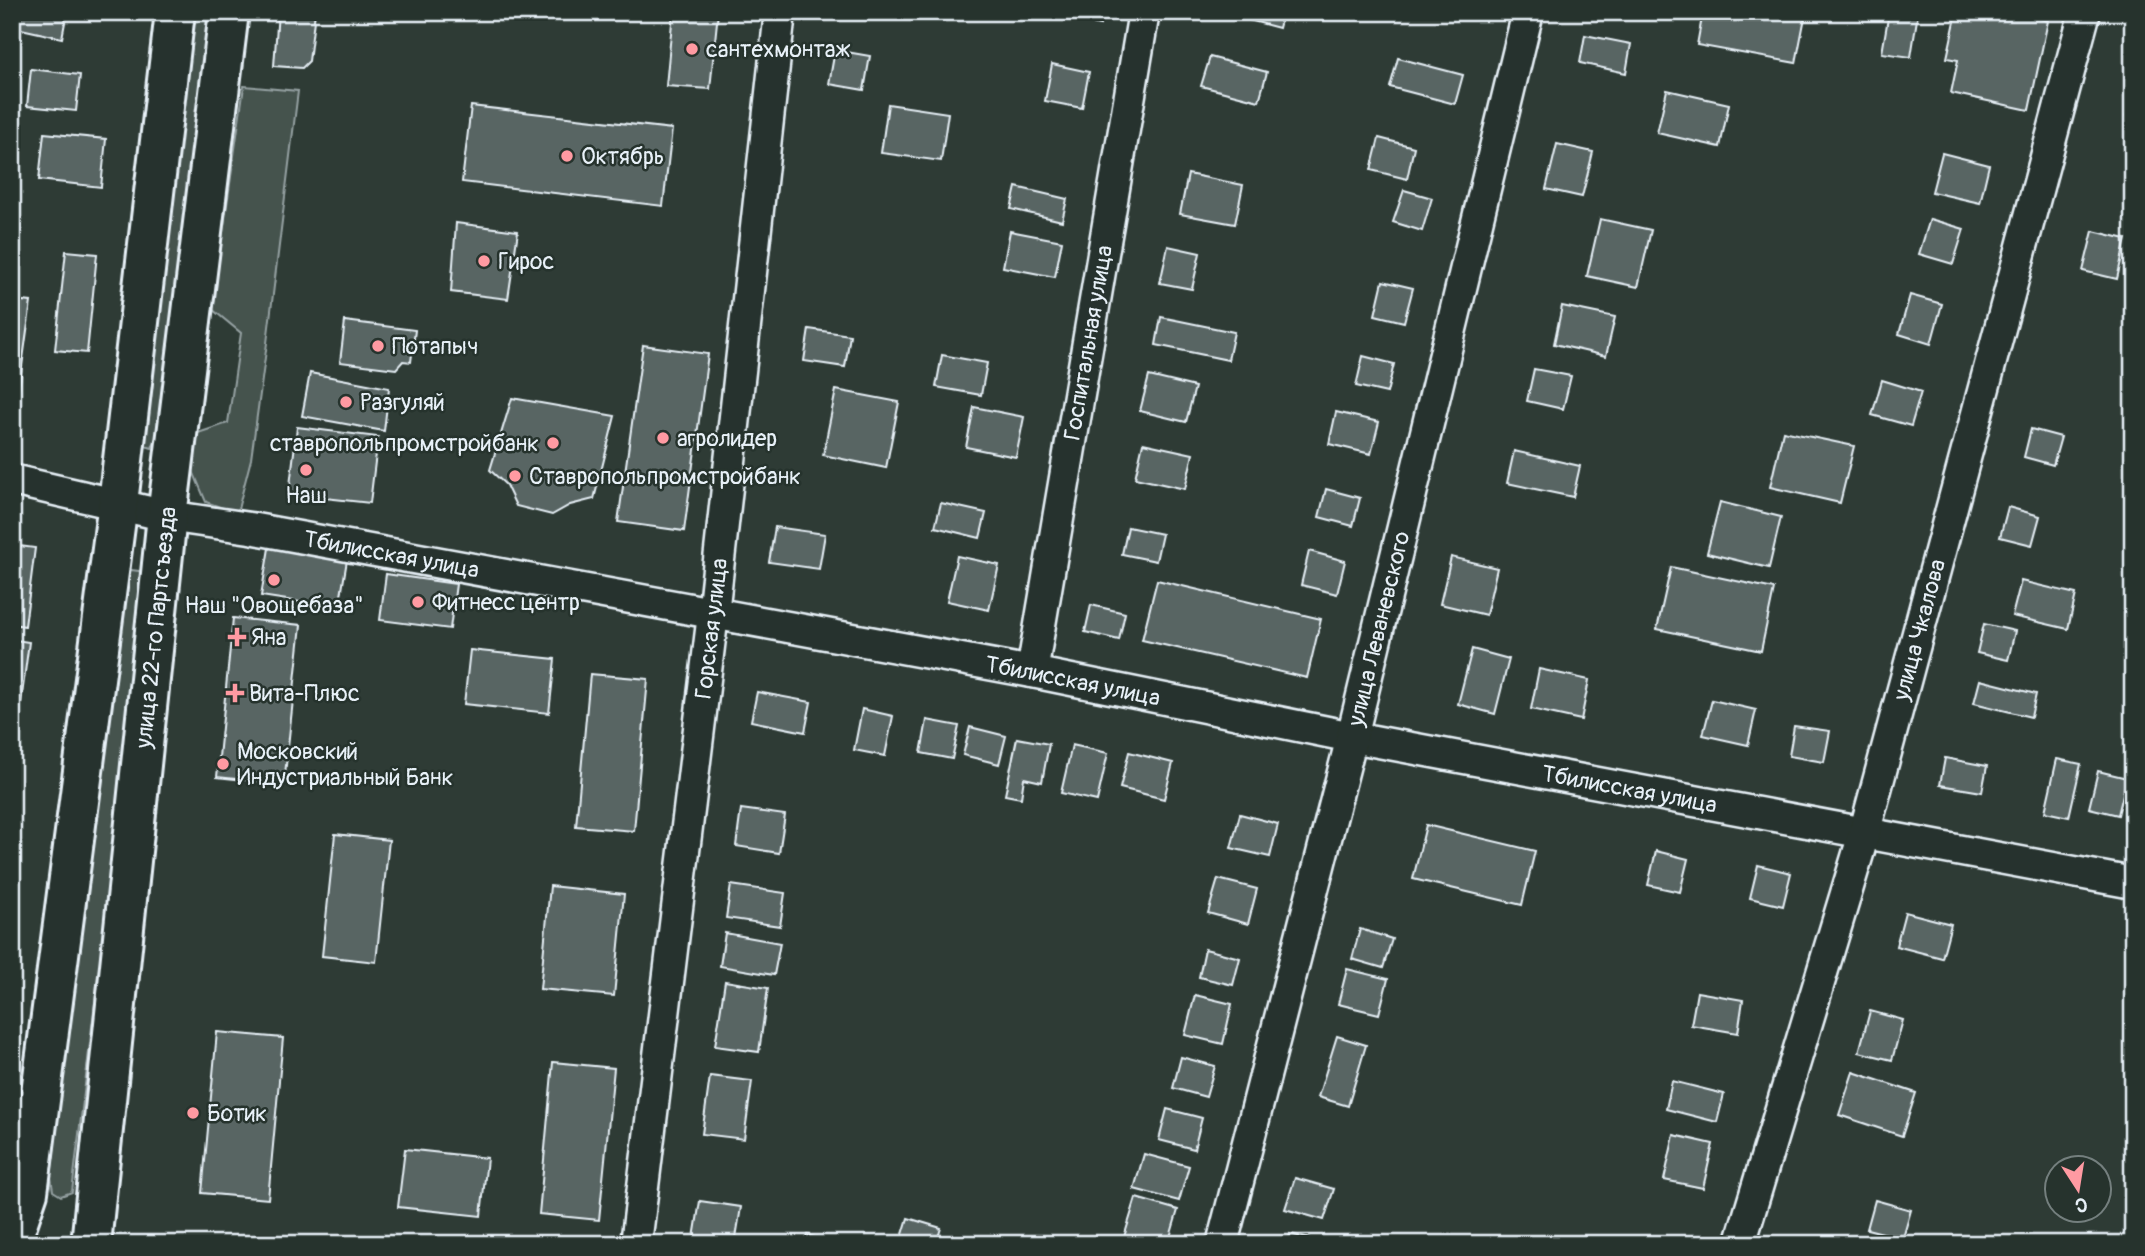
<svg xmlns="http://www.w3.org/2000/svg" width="2145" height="1256" font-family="Pangolin,sans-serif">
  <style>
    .green { fill: #45524e; stroke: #96a2a3; stroke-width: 2 }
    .building { fill: #596563; stroke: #e8f1f8; stroke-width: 2 }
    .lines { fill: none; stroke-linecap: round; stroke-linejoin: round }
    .minor-casing { stroke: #e8f1f8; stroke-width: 35 }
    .secondary-casing { stroke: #e8f1f8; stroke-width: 44 }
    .minor { stroke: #26332d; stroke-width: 30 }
    .secondary { stroke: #26332d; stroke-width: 38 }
    .poi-dot { fill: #ff9aa2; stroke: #26332d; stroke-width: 2.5 }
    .labels { text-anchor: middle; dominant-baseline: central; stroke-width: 5; stroke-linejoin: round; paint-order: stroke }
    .poi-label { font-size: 23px; fill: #e8f1f8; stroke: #26332d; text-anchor: start }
    .street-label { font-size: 23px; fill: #e8f1f8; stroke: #26332d }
  </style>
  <rect width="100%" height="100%" fill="#2e3b35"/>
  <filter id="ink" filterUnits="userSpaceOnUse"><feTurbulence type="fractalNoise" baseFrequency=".0143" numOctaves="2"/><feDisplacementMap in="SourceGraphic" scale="14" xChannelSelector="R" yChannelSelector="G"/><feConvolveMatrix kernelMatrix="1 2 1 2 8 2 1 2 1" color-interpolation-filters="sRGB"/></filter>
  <g filter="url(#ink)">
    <!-- green -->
    <g class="green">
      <polygon points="193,12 212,12 164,415 152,448 139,444"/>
      <polygon points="244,86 298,91 267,343 251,459 237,513 206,502 190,464 195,434 228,423 241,333 212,309"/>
      <polygon points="131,570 139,571 143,577 145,589 72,1192 61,1196 53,1191 51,1177 121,585 125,574"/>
    </g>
    <!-- building -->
    <g class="building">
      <polygon points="12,12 67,12 62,38 12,27"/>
      <polygon points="278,12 315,12 309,61 302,68 274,66"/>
      <polygon points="673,12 718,12 710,89 666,86"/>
      <polygon points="1062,12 1102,12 1100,25 1061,17"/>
      <polygon points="1219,12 1283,12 1279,28"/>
      <polygon points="1703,12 1806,12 1796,63 1697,45"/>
      <polygon points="1889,12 1918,13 1911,57 1882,53"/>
      <polygon points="1957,12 2009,12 2048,21 2029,110 1951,93 1958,60 1947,58"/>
      <polygon points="1585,35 1631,44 1626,73 1580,63"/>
      <polygon points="835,50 870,56 864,90 829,84"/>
      <polygon points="1210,57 1267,72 1259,101 1201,86"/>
      <polygon points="1398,58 1463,75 1455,104 1390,87"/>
      <polygon points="1052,64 1089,72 1082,108 1045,101"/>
      <polygon points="31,69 80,75 76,111 27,106"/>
      <polygon points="1667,90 1729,104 1720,147 1657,133"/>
      <polygon points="2133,90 2133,118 2126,116"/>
      <polygon points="888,104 948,113 941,161 881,153"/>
      <polygon points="471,106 672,129 663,206 462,182"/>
      <polygon points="44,133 106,139 101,187 39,180"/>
      <polygon points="1379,138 1414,147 1407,179 1371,170"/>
      <polygon points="1557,144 1593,152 1582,197 1546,189"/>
      <polygon points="1942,153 1989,165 1980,203 1932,192"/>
      <polygon points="1188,174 1243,185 1235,224 1180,214"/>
      <polygon points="1016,187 1067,199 1062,221 1011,209"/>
      <polygon points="1404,190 1432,198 1422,231 1393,222"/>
      <polygon points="1600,219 1651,230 1638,287 1587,276"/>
      <polygon points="1930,219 1964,229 1953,264 1919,254"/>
      <polygon points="456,223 518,231 508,299 451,292"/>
      <polygon points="1010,231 1062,241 1055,277 1003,267"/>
      <polygon points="2093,231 2126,239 2117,279 2083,271"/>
      <polygon points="1168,246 1200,253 1192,289 1160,283"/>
      <polygon points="66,251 97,254 87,353 55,350"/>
      <polygon points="1383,281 1413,288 1404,322 1375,315"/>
      <polygon points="1910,295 1942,304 1931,344 1899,334"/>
      <polygon points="12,300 31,302 21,374 12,373"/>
      <polygon points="1562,306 1615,317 1606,356 1554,344"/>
      <polygon points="1161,317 1234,332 1228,360 1156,345"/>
      <polygon points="345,321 415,330 411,362 403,361 396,369 340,362"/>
      <polygon points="809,329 850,335 845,367 804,361"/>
      <polygon points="643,345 708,354 684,531 618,522"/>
      <polygon points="942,355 987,363 981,395 936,387"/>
      <polygon points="1363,356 1394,364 1387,393 1356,386"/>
      <polygon points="1534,369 1571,376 1563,409 1527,401"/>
      <polygon points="12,373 21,374 15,421 12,421"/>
      <polygon points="310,373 389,388 384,431 302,416"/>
      <polygon points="1149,376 1195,387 1186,422 1140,411"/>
      <polygon points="1882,380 1921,392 1911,426 1872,415"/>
      <polygon points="836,390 899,402 886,468 823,455"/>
      <polygon points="512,398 615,416 594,499 570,505 552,515 516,506 506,485 490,470"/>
      <polygon points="974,407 1024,417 1016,457 966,447"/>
      <polygon points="1336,412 1379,422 1371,454 1329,444"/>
      <polygon points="297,427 378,437 370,503 289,494"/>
      <polygon points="2031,429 2061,437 2053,465 2024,457"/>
      <polygon points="1783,431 1854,446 1840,503 1770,487"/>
      <polygon points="1143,443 1193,454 1185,489 1135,478"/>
      <polygon points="1514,451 1580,466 1573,497 1507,483"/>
      <polygon points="1326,489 1360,498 1353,526 1319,517"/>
      <polygon points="1720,502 1781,517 1769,568 1707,553"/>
      <polygon points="941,503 986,513 980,538 935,527"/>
      <polygon points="2008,507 2040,516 2032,545 2000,537"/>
      <polygon points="775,527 825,534 819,569 769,562"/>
      <polygon points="1128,527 1162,534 1156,561 1122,554"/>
      <polygon points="270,542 348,554 339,608 261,596"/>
      <polygon points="12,545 35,548 25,626 12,624"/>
      <polygon points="1309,551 1345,561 1337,594 1301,585"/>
      <polygon points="957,556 999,565 989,610 947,601"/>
      <polygon points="1451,557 1497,568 1486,615 1440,604"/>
      <polygon points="1671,567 1774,589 1761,651 1657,629"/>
      <polygon points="386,574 456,584 450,629 380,620"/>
      <polygon points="1157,580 1321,619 1307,678 1142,640"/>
      <polygon points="2021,581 2076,594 2068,629 2012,616"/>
      <polygon points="1091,605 1125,613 1119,640 1085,632"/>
      <polygon points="233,618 301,625 284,784 217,777"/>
      <polygon points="1984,624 2015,631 2008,660 1977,653"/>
      <polygon points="12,625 17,626 15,640 29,642 12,771"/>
      <polygon points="1472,649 1509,659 1495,714 1458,704"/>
      <polygon points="470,650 555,659 549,713 464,704"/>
      <polygon points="1539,669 1589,680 1581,720 1531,709"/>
      <polygon points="590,674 648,679 634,831 576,826"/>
      <polygon points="1980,680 2036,694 2031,717 1974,703"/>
      <polygon points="757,692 811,702 805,732 751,721"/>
      <polygon points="1712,700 1756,710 1748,745 1703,735"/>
      <polygon points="862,709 893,716 885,756 854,750"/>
      <polygon points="927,720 959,726 952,759 921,753"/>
      <polygon points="1794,726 1830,731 1824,762 1789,756"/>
      <polygon points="970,727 1006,736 999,764 963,755"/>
      <polygon points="1017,738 1049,744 1042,782 1024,778 1021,798 1005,795"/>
      <polygon points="1072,745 1108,753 1097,801 1061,793"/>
      <polygon points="1129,752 1173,763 1164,799 1120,788"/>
      <polygon points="1945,758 1987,766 1982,792 1940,785"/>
      <polygon points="2057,759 2081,764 2069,817 2045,812"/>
      <polygon points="2098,771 2127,778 2118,815 2089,808"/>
      <polygon points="741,809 785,815 779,853 736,846"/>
      <polygon points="1240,814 1278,824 1270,857 1231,848"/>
      <polygon points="1426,825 1535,851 1522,905 1413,879"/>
      <polygon points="335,834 389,840 376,962 322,956"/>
      <polygon points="1656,851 1688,859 1680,892 1648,885"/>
      <polygon points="1758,865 1791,873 1783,906 1750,898"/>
      <polygon points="1218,879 1257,889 1248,924 1208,913"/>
      <polygon points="731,885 785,893 780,926 726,918"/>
      <polygon points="550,886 624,894 614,996 540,989"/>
      <polygon points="1905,912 1951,924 1942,958 1896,946"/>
      <polygon points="1360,929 1392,939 1383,968 1352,959"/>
      <polygon points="725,933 780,943 774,975 720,966"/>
      <polygon points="1205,949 1240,958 1233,985 1199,977"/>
      <polygon points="1347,969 1388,979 1379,1014 1338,1004"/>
      <polygon points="725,981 768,988 759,1052 715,1046"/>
      <polygon points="1697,992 1743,1000 1738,1033 1691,1025"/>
      <polygon points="1195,995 1232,1004 1223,1044 1185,1035"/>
      <polygon points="1870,1011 1903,1020 1892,1060 1859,1052"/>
      <polygon points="217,1032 283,1038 268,1199 202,1193"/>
      <polygon points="1337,1036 1366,1045 1348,1106 1318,1097"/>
      <polygon points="1181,1057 1215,1066 1206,1097 1173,1088"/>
      <polygon points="553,1062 614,1068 599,1220 539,1214"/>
      <polygon points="1853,1072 1916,1093 1902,1136 1839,1115"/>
      <polygon points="710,1076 752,1081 744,1139 702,1134"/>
      <polygon points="1672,1081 1724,1094 1717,1122 1666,1109"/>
      <polygon points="1167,1109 1202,1118 1194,1149 1159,1140"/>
      <polygon points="1674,1135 1713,1144 1703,1188 1664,1180"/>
      <polygon points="405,1149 487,1158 481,1216 398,1207"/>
      <polygon points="1144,1154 1189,1166 1179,1201 1134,1189"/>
      <polygon points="1295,1178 1334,1189 1324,1220 1285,1209"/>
      <polygon points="1136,1198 1178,1210 1168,1244 1146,1244 1124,1237"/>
      <polygon points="1875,1200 1911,1210 1903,1238 1867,1229"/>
      <polygon points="700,1201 741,1207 735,1244 693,1244"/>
      <polygon points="908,1218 941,1228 936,1244 900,1244"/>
      <polygon points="1290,1234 1322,1242 1321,1244 1287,1244"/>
      <polygon points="807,1235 836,1242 835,1244 804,1244"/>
    </g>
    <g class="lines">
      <!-- minor casing -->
      <g class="minor-casing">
        <g id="minor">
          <path id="s1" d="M12,480l155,36 83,12 782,144 320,65 781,146"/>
          <path id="s2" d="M1032,672l112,-660"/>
          <path id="s3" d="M636,1244l77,-630 67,-602"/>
          <path id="s4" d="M1222,1244l130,-507 176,-725"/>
          <path id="s5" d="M1740,1244l124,-410 221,-822"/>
        </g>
      </g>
      <!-- secondary casing -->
      <g class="secondary-casing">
        <g id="secondary">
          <polyline points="12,1239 28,1192 118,503 175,12"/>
          <path id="s6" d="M91,1244l76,-728 62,-504"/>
        </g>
      </g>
      <!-- minor -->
      <use href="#minor" class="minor"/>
      <!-- secondary -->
      <use href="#secondary" class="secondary"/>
    </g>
  </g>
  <!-- markers -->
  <g class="poi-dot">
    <circle cx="692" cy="49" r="7"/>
    <circle cx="567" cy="156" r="7"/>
    <circle cx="484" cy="261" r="7"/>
    <circle cx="378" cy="346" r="7"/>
    <circle cx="346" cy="402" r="7"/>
    <circle cx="663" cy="438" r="7"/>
    <circle cx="553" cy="443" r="7"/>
    <circle cx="306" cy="470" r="7"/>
    <circle cx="515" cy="476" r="7"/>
    <circle cx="274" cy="580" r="7"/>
    <circle cx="418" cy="602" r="7"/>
    <path d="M233.5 626.5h7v7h7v7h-7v7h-7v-7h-7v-7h7z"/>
    <path d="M231.5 682.5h7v7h7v7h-7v7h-7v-7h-7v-7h7z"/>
    <circle cx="223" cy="764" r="7"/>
    <circle cx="193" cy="1113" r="7"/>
  </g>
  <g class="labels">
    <!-- poi labels -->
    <g class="poi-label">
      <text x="706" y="49">сантехмонтаж</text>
      <text x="581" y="156">Октябрь</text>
      <text x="498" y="261">Гирос</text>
      <text x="392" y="346">Потапыч</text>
      <text x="360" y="402">Разгуляй</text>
      <text x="677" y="438">агролидер</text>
      <text x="539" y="443" text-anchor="end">ставропольпромстройбанк</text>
      <text x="529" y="476">Ставропольпромстройбанк</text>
      <text x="306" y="495" text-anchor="middle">Наш</text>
      <text x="432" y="602">Фитнесс центр</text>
      <text x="274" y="605" text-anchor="middle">Наш "Овощебаза"</text>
      <text x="251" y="637">Яна</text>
      <text x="249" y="693">Вита-Плюс</text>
      <text x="237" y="751">Московский<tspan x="237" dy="26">Индустриальный Банк</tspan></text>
      <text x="207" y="1113">Ботик</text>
    </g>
    <!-- street labels -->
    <g class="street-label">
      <text stroke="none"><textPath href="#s2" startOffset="334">Госпитальная улица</textPath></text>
      <text stroke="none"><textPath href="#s1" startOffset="387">Тбилисская улица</textPath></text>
      <text stroke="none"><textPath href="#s6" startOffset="620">улица 22-го Партсъезда</textPath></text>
      <text stroke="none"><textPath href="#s3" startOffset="620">Горская улица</textPath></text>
      <text stroke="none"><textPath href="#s4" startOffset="635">улица Леваневского</textPath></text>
      <text stroke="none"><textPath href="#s5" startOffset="640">улица Чкалова</textPath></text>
      <text stroke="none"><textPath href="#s1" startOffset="1080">Тбилисская улица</textPath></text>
      <text stroke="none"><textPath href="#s1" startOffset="1647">Тбилисская улица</textPath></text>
    </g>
  </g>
  <!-- margin -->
  <rect width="2145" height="1256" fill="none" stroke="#26332d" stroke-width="42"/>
  <rect x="21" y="21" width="2103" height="1214" fill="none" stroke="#e8f1f8" stroke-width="2.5" filter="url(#ink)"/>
  <!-- north arrow -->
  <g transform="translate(2078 1189) rotate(168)"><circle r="33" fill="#26332d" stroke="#747f7e" stroke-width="2"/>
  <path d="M0-5L12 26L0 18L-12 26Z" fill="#ff9aa2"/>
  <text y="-10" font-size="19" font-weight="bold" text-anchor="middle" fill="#e8f1f8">С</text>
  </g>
</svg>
